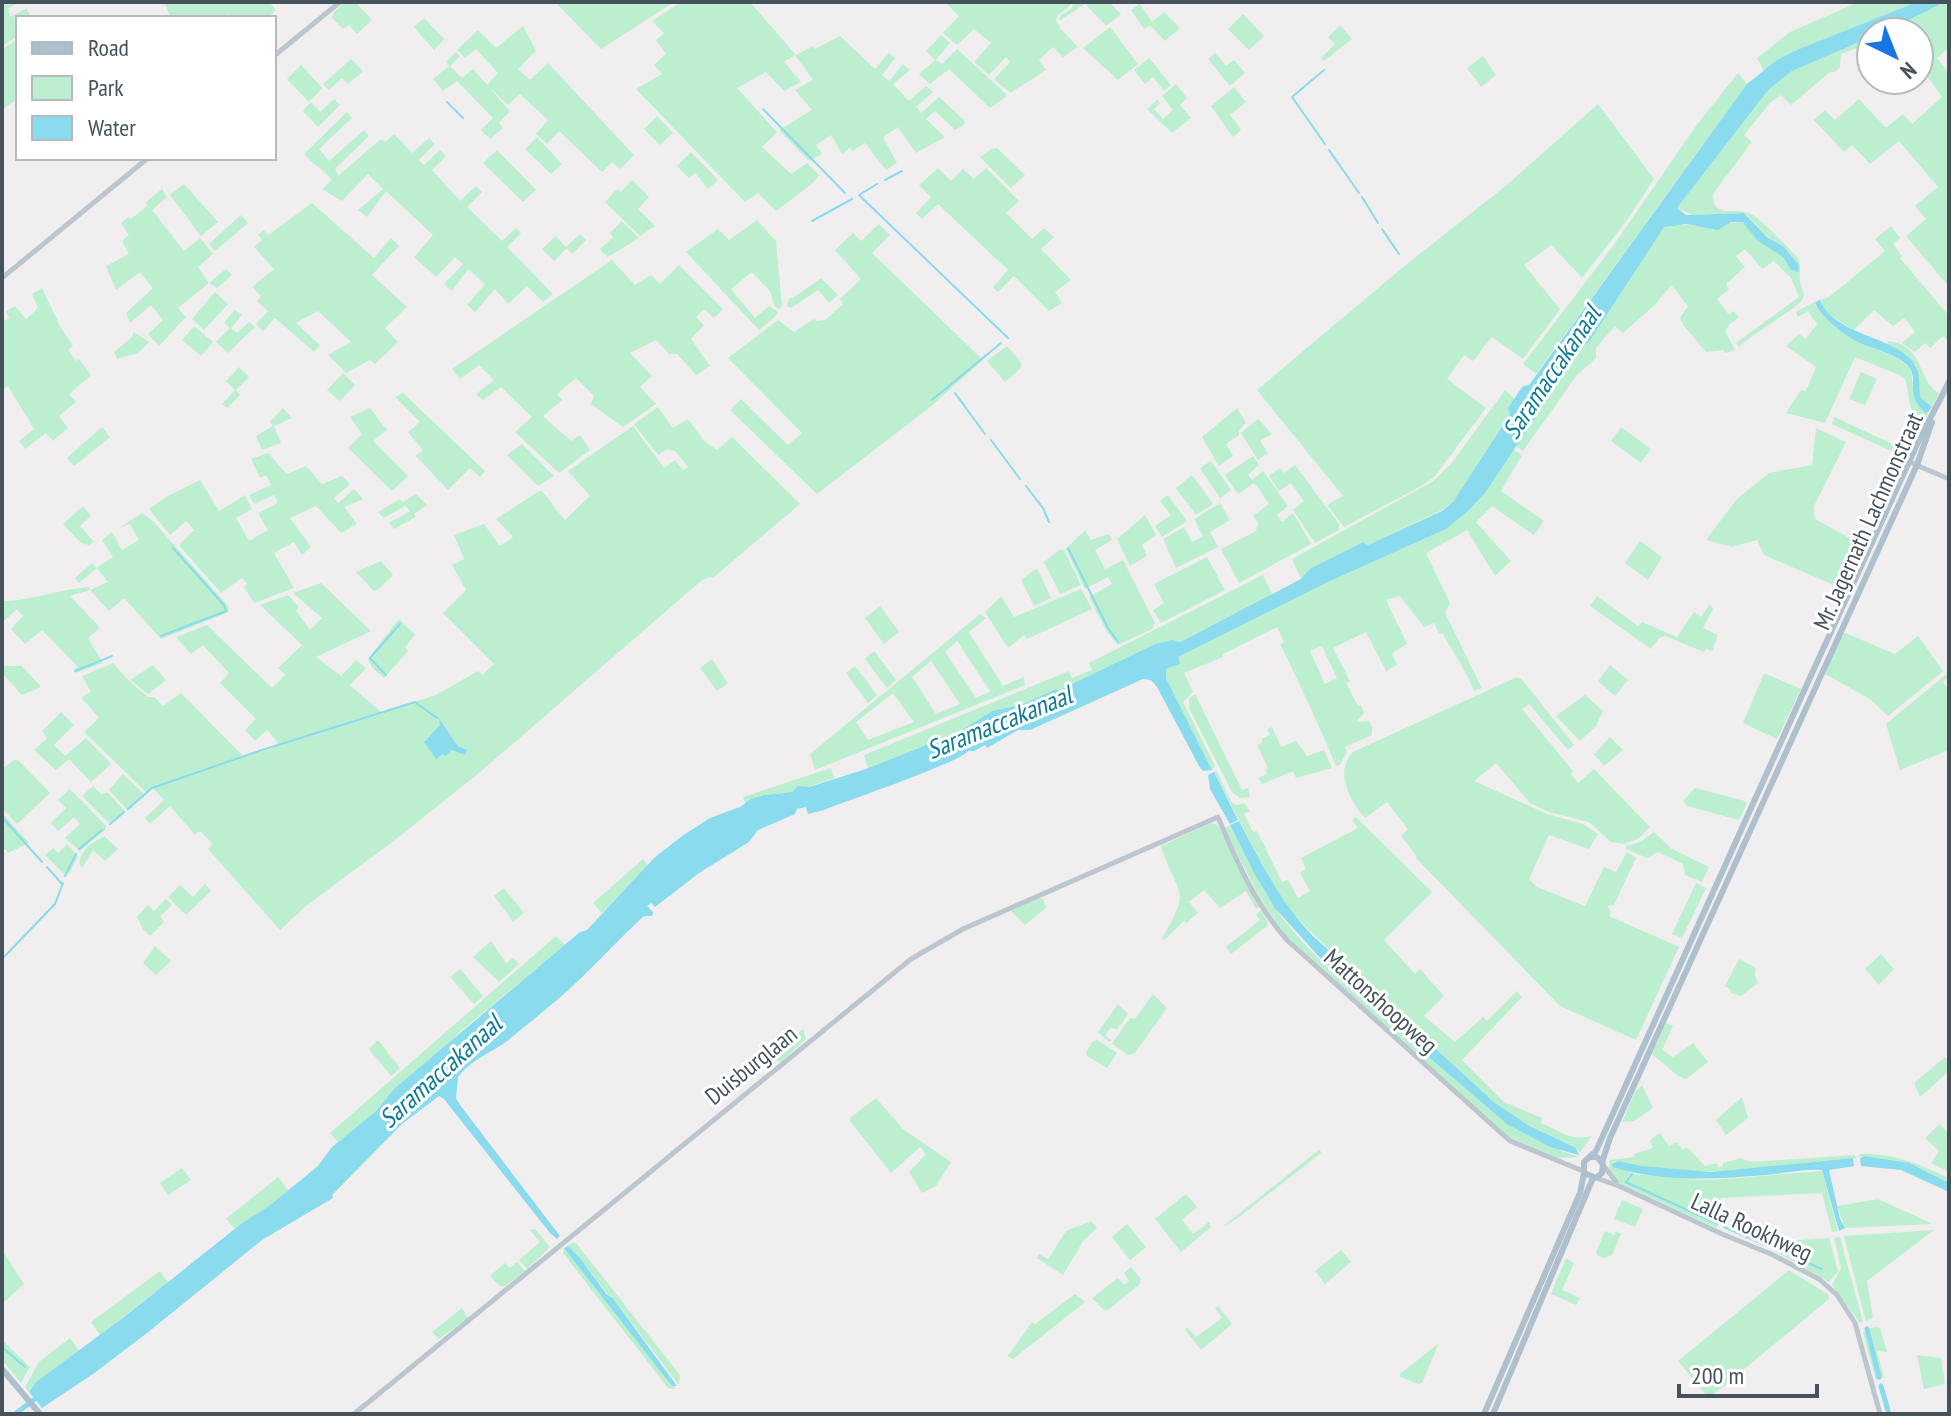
<svg xmlns="http://www.w3.org/2000/svg" width="1951" height="1416" font-family="'PT Sans Narrow',sans-serif">
  <style>
    .green { fill: #bcefcf; fill-rule: evenodd }
    .water { fill: #89dbed }
    .lines { fill: none; stroke-linecap: round; stroke-linejoin: round }
    .stream { stroke: #89dbed; stroke-width: 2 }
    .canal { stroke: #89dbed; stroke-width: 5 }
    .minor { stroke: #bcc6ce; stroke-width: 5 }
    .major { stroke: #aebfce; stroke-width: 6 }
    .labels { text-anchor: middle; dominant-baseline: central; stroke-width: 6; stroke-linejoin: round; paint-order: stroke }
    .street-label { font-size: 24px; fill: #46535c; stroke: #fff }
    .water-label { font-size: 26px; font-style: italic; fill: #0c7b94; stroke: #fff }
  </style>
  <rect width="100%" height="100%" fill="#f1eeef"/>
  <!-- green -->
  <g class="green">
    <polygon points="2,2 19,2 8,9 10,17 27,8 31,18 18,18 18,36 2,46"/>
    <polygon points="164,2 269,2 276,10 267,18 232,18 228,14 222,18 171,18"/>
    <polygon points="346,2 355,2 372,20 357,34 349,25 343,29 332,18 335,11"/>
    <polygon points="555,2 674,2 601,49"/>
    <polygon points="681,2 750,2 796,55 813,46 815,49 840,36 875,69 889,53 895,58 882,75 889,81 903,64 910,70 893,84 909,101 926,86 933,92 916,107 921,113 939,97 964,120 965,124 955,130 935,111 926,119 945,137 916,153 898,127 883,137 897,163 886,170 865,143 852,151 850,148 842,154 831,135 816,145 822,154 809,161 779,130 812,110 795,90 813,80 795,55 784,62 801,82 784,91 766,72 737,88 777,132 762,147 791,174 807,163 819,175 813,183 776,211 758,193 745,202 636,89 662,74 654,65 666,54 656,40 664,33 652,21"/>
    <polygon points="945,2 1071,2 1069,7 1058,15 1056,20 1060,28 1078,47 1063,57 1053,47 1039,60 1046,70 1010,93 994,79 1010,62 1006,57 989,75 974,62 991,43 974,29 957,45 943,33 959,16"/>
    <polygon points="1073,2 1109,2 1121,14 1106,26 1085,4 1059,21 1060,16 1072,8"/>
    <polygon points="1859,2 1917,2 1799,49 1764,71 1757,58 1790,32"/>
    <polygon points="1945,2 1949,2 1949,48 1937,58 1949,73 1949,287 1906,236 1926,219 1915,206 1938,187 1899,141 1870,164 1852,145 1844,152 1814,120 1825,110 1835,120 1859,99 1886,128 1903,114 1912,124 1942,97 1919,65 1919,32 1884,32"/>
    <polygon points="1140,4 1152,22 1164,12 1180,28 1165,41 1150,25 1144,29 1131,10"/>
    <polygon points="1243,14 1264,36 1249,50 1228,29"/>
    <polygon points="424,18 444,39 434,50 414,27"/>
    <polygon points="1340,25 1352,39 1324,61 1321,58 1335,44 1328,37"/>
    <polygon points="523,26 536,51 518,69 530,80 548,63 634,155 620,169 612,162 602,172 559,131 547,144 536,134 548,120 520,94 508,105 487,85 498,73 476,49 465,58 457,50 478,30 496,48"/>
    <polygon points="1110,27 1138,64 1118,80 1083,48"/>
    <polygon points="941,35 950,43 936,60 942,64 957,49 1006,94 1006,97 990,108 949,69 930,84 919,74 935,60 926,51"/>
    <path d="M1871,37v6l-30,11 -1,13 -5,5h-5l-39,33 -10,-10 -11,8 -26,32 8,7 -39,52c-1,26 23,12 38,20 13,7 34,31 46,43 6,10 1,14 3,25 1,6 6,11 2,18 -3,7 -52,35 -63,47l-3,-4 4,-3 59,-43 -8,-19 -17,-17 -12,8 -17,-20 -9,7 9,11 -19,17 3,5 -12,10 12,16 5,-4 5,6 -9,7 -5,7 10,19 -10,3 -2,-3 -17,2 -22,-26 -4,-8 8,-12 -17,-21 -14,18 -34,30 -8,-7 -19,22v10l-19,17 -54,76 -8,-6 68,-99 6,-4 74,-115 9,-3 27,2 44,-4 40,35 8,13 7,2c-3,-21 -21,-26 -34,-39 -7,-7 -12,-14 -20,-20l-52,2 -15,-7 92,-119 23,-18z"/>
    <polygon points="18,39 18,98 2,110 2,49"/>
    <polygon points="456,52 460,56 450,66 462,78 473,69 510,111 499,123 503,128 490,139 481,130 493,118 457,81 443,91 433,79 449,66 446,62"/>
    <polygon points="1215,53 1226,66 1234,60 1245,73 1230,86 1208,59"/>
    <polygon points="1483,56 1496,75 1481,87 1467,68"/>
    <polygon points="1149,58 1171,85 1164,91 1153,77 1145,84 1134,70"/>
    <polygon points="351,59 363,71 348,84 342,78 329,90 323,84"/>
    <polygon points="301,65 322,88 309,102 287,79"/>
    <polygon points="1738,73 1747,84 1536,374 1523,364 1613,246 1696,126"/>
    <polygon points="1176,84 1187,98 1180,105 1191,118 1172,133 1147,109 1157,100 1160,103 1154,109 1163,119 1173,110 1162,96"/>
    <polygon points="1234,87 1246,102 1230,115 1241,130 1233,137 1211,106"/>
    <polygon points="334,99 340,105 318,127 303,111 311,102 320,112"/>
    <polygon points="1598,104 1654,179 1627,220 1582,278 1551,245 1524,265 1560,309 1523,359 1492,337 1473,361 1464,355 1447,379 1486,408 1435,476 1421,486 1344,527 1327,505 1343,496 1257,390 1402,268 1508,184"/>
    <path d="M347,112l5,6 -33,31 10,12 35,-31 5,6 -34,33 4,6 42,-36 4,3 9,-8 18,19 17,-15 6,6 -16,16 5,5 16,-15 6,6 -14,14 28,31 16,-15 6,6 -15,15 35,34 14,-13 5,5 -14,14 46,47 -10,8 -16,-16 -19,18 -13,-15 -20,23 -8,-7 18,-21 -17,-15 -16,22 -8,-7 19,-20 -8,-7 -19,20 -22,-20 19,-22 -47,-44 -19,26 -9,-7 25,-21 -15,-15 -26,27 -20,-12 10,-9c-8,-10 -19,-16 -28,-26z"/>
    <polygon points="657,116 673,133 660,145 644,129"/>
    <polygon points="537,137 562,164 551,174 525,149"/>
    <polygon points="997,148 1025,175 1011,188 980,157 991,149"/>
    <polygon points="497,150 536,190 523,202 483,163"/>
    <polygon points="691,152 718,180 708,189 695,173 689,178 677,166"/>
    <polygon points="938,168 951,181 963,169 974,179 986,168 1019,201 1006,213 1032,239 1044,228 1054,237 1041,249 1071,280 1055,292 1062,303 1049,311 1014,276 998,292 993,287 1008,270 938,204 922,219 916,213 931,197 919,185"/>
    <polygon points="632,180 649,197 638,209 655,226 640,236 605,202 617,189 621,192"/>
    <polygon points="184,184 218,222 201,236 170,195"/>
    <polygon points="162,189 167,197 152,210 184,251 200,238 213,254 198,267 209,283 226,269 232,275 217,288 209,283 178,308 186,317 159,346 148,334 163,320 151,305 130,323 126,313 153,288 140,272 116,290 106,266 129,254 122,241 129,235 121,223 128,217 131,219 147,206 146,202"/>
    <polygon points="312,203 374,258 391,238 399,246 372,275 407,307 385,328 398,342 375,364 370,360 346,373 328,355 351,342 318,311 296,323 320,345 314,352 275,318 263,331 256,324 268,311 257,301 261,296 252,287 274,269 254,247 262,240 258,235 264,230 268,235"/>
    <polygon points="241,215 248,223 215,251 209,244"/>
    <polygon points="757,220 776,241 782,306 780,309 775,307 770,291 752,272 731,289 755,318 769,306 778,312 776,316 759,330 686,252 718,229 729,240"/>
    <polygon points="622,221 639,238 608,257 600,249 613,237 610,233"/>
    <polygon points="879,224 890,235 872,253 983,360 930,407 817,494 730,410 741,399 788,445 802,433 728,358 778,320 794,332 814,319 817,321 825,320 843,304 840,299 861,279 835,250 853,233 861,241"/>
    <polygon points="1891,226 1900,238 1893,244 1902,256 1900,258 1949,316 1949,343 1943,336 1930,348 1925,343 1915,352 1902,343 1915,332 1904,318 1893,326 1874,310 1854,330 1826,313 1820,300 1829,297 1885,251 1875,239"/>
    <polygon points="580,234 586,240 572,254 567,248 554,261 542,249 556,236 566,247"/>
    <polygon points="612,260 635,285 651,275 660,284 679,265 723,309 714,318 704,309 696,317 704,325 691,339 710,366 696,375 677,354 669,354 656,340 630,353 652,376 640,387 656,404 623,427 591,404 594,396 576,378 557,394 562,400 543,416 571,441 580,435 590,450 559,473 515,432 532,417 501,387 483,400 476,394 494,380 479,365 460,379 452,369"/>
    <polygon points="821,278 838,295 829,303 818,290 791,308 787,306 789,298 793,298"/>
    <polygon points="42,288 61,328 73,346 68,350 76,361 79,359 91,375 69,394 76,402 59,416 68,428 53,441 46,433 25,449 19,441 34,429 8,386 2,390 2,322 9,318 6,311 15,306 26,319 38,308 32,294"/>
    <polygon points="215,292 228,304 204,330 192,319"/>
    <path d="M1814,302c5,13 32,36 47,41 19,8 36,11 50,27l3,27 13,17 2,-2 -23,45 -4,-1 1,-7 3,1 13,-32c-14,-11 -8,-26 -15,-41l-49,-20 -30,66 -39,-10 15,-23 5,1 10,-24 -30,-21 13,-12 7,5 11,-15 -9,-13 -10,6 -2,-5z"/>
    <polygon points="235,310 242,315 231,328 237,333 249,322 255,327 228,353 216,342 230,328 224,322"/>
    <polygon points="194,326 213,342 201,356 182,340"/>
    <polygon points="134,332 149,342 138,353 117,359 114,352 131,338"/>
    <path d="M1888,341c38,5 29,40 51,52l-7,14 -11,-9 -5,-33 -29,-21z"/>
    <polygon points="1007,346 1021,362 1021,368 1005,382 987,361"/>
    <polygon points="239,367 249,377 236,390 240,395 227,408 222,404 235,390 226,381"/>
    <polygon points="1861,372 1877,379 1865,405 1849,399"/>
    <polygon points="343,373 355,385 340,401 327,390"/>
    <polygon points="1505,390 1515,399 1509,408 1510,413 1453,502 1442,510 1368,545 1362,542 1311,568 1301,579 1292,559 1432,482 1451,464"/>
    <polygon points="403,393 485,471 480,477 470,468 448,490 416,456 423,450 408,432 420,422 395,397"/>
    <path d="M658,407l15,21 15,-9 16,22 13,9 15,-13 68,67 -87,74 -3,-1 -8,3 -223,193 -84,67 -88,65 -27,25 -72,-81 5,-5 -13,-13 -5,4 -25,-29 -20,18 -5,-6 19,-18 -11,-12 -6,5 -63,-61 15,-14 -18,-21 10,-5 -9,-16 31,-13 15,17 20,17h6l9,9 18,-13 62,63 29,-7 6,-6 -11,-13 -12,11 -10,-11 11,-11 -36,-36 9,-10 -26,-28 -12,9 -15,-17 31,-12 65,63 13,-13 -7,-7 24,-23 -42,-40 28,-10 11,12 -3,4 14,19 12,-12 -29,-25 28,-10 50,48 -55,26 25,19 15,-16 10,8 -16,17 31,27 55,-17 42,-24 4,4 12,-11 -51,-51 23,-23 -14,-25 12,-6 -10,-24 30,-11 16,22 13,-9 -17,-18 45,-29 24,30 25,-24 -22,-25 65,-45 31,42 11,-8 8,10 5,-3 -13,-16 -8,-2 -9,6 -24,-31zM439,717l2,5 24,33 -14,-5 -8,4 -19,-13 17,-16 -3,-4z"/>
    <polygon points="283,408 292,418 274,426 281,443 262,450 256,436 273,426 270,422"/>
    <polygon points="370,408 387,430 373,441 408,476 392,491 348,448 362,434 350,417"/>
    <polygon points="1237,408 1246,423 1239,430 1239,435 1226,444 1233,456 1219,466 1202,437"/>
    <polygon points="1834,417 1901,448 1898,454 1832,424"/>
    <polygon points="1258,419 1272,434 1260,441 1268,453 1258,460 1241,433"/>
    <polygon points="102,427 110,437 74,466 67,458"/>
    <polygon points="1621,427 1651,449 1641,463 1611,441"/>
    <polygon points="1816,428 1846,442 1814,506 1815,519 1864,546 1843,589 1764,555 1757,540 1732,547 1706,540 1737,499 1769,473 1812,465"/>
    <polygon points="522,444 554,476 538,486 507,455"/>
    <path d="M1513,449l9,6 -21,36 43,30 -10,14 -42,-29 -16,16 35,39 -16,15 -28,-46 -41,23 24,50 -5,10 37,75 -8,3c-7,-19 -20,-37 -31,-57l-4,-1 -5,-10 -10,4 -24,-31 -14,4 21,44 -15,9 5,12 -11,6 -20,-39 -33,16 17,33 -4,2 12,23 3,-1 3,8 -8,9 13,-1 3,6v8l-27,12 2,5 -7,13 -4,1c-17,-41 -36,-82 -56,-122l4,-2 -7,-15 -54,27v3l-39,16 9,19 -10,10 32,64 -3,4 -46,-92v-9l12,-4v-8l150,-75 118,-53 30,-26zM1322,646l15,32 -12,6 -15,-33z"/>
    <polygon points="268,453 287,474 306,466 322,484 342,476 350,484 334,498 338,503 354,489 363,499 344,507 357,524 341,533 316,506 290,518 311,547 302,555 294,542 274,553 294,588 254,603 244,587 247,584 242,578 221,593 179,545 194,530 186,521 170,535 149,509 166,497 200,480 219,511 245,495 252,509 236,518 249,541 268,530 258,513 278,503 274,495 254,504 249,495 271,485 266,475 260,478 251,459"/>
    <polygon points="1253,456 1259,465 1248,475 1252,480 1263,471 1288,506 1277,515 1282,522 1293,513 1311,544 1239,583 1221,549 1256,531 1258,523 1253,516 1269,504 1254,483 1238,494 1225,475"/>
    <polygon points="1211,461 1231,490 1220,498 1200,468"/>
    <polygon points="1295,465 1339,524 1339,530 1315,543 1293,510 1304,501 1291,483 1279,491 1269,476 1280,468 1284,473"/>
    <polygon points="1192,475 1213,504 1196,515 1176,488"/>
    <polygon points="416,494 427,505 414,514 416,517 394,529 389,523 410,511 405,506 384,518 378,512 400,499 403,502"/>
    <polygon points="1168,495 1187,521 1162,537 1155,526 1171,515 1160,501"/>
    <polygon points="1220,503 1230,520 1210,532 1218,547 1176,568 1163,539 1184,527 1192,542 1203,536 1194,519"/>
    <polygon points="83,506 91,516 80,526 94,542 89,545 81,543 63,524"/>
    <path d="M142,513l11,8 75,85 1,6 -68,27 -37,-41 -15,13 -19,-21 -20,6 30,32 -12,10 15,25 -27,10 -2,-3 4,-3 -36,-37 -17,14 -14,-15 12,-13 -6,-7 -14,13 -1,-2v-19c30,0 58,-12 87,-14l1,3 18,-8 -11,-14 -18,15 -4,-5 17,-15 4,5 17,-11 -11,-17 10,-8 10,18 17,-10 -9,-16 -11,4z"/>
    <polygon points="1145,515 1156,535 1142,545 1147,556 1130,566 1117,539"/>
    <polygon points="1085,530 1091,540 1109,534 1112,540 1095,550 1105,569 1123,560 1155,623 1152,629 1118,645 1107,632 1089,597 1112,584 1108,577 1085,589 1066,549"/>
    <polygon points="1640,541 1662,557 1648,580 1625,563"/>
    <polygon points="1059,550 1064,550 1081,585 1060,594 1044,562"/>
    <polygon points="1207,557 1225,590 1161,623 1153,610 1164,603 1154,584"/>
    <polygon points="381,561 393,575 379,589 374,591 356,572"/>
    <polygon points="1037,568 1051,598 1034,606 1021,580"/>
    <polygon points="1263,575 1272,594 1179,642 1172,640 1155,644 1058,692 1056,689 1021,705 992,711 959,732 868,768 864,755 1069,671 1072,678 1092,670 1089,663"/>
    <polygon points="1081,589 1092,609 1027,639 1024,635 1008,648 985,612 1001,596 1014,617"/>
    <polygon points="1597,596 1638,626 1642,622 1677,637 1694,612 1701,617 1710,604 1713,609 1703,628 1718,635 1712,651 1706,649 1704,652 1665,636 1659,638 1651,649 1590,606"/>
    <polygon points="880,606 899,632 884,644 865,618"/>
    <path d="M980,614l6,4 -17,14 34,54 21,-9 1,8 -210,85 -5,-16zM957,641l33,50v1l-14,6 -31,-46zM931,661l29,43 -24,10 -24,-37zM893,693l21,29 -46,18 -12,-18z"/>
    <polygon points="399,619 415,635 405,647 408,651 384,678 372,667 368,659"/>
    <polygon points="1843,632 1895,654 1918,636 1943,671 1888,716 1870,699 1825,674"/>
    <polygon points="874,651 896,680 887,688 865,659"/>
    <polygon points="712,659 728,683 717,691 700,668"/>
    <polygon points="153,665 166,680 148,694 130,680"/>
    <polygon points="1610,665 1628,680 1615,696 1598,681"/>
    <polygon points="2,666 22,666 41,687 22,695 2,673"/>
    <polygon points="855,666 877,695 868,703 846,673"/>
    <polygon points="1949,672 1949,677 1943,682 1949,690 1949,750 1900,770 1886,724"/>
    <polygon points="1764,673 1801,689 1777,739 1743,723"/>
    <path d="M1515,678h5l4,4 50,63 -6,5 -39,-46 -7,5 51,62 -2,3 7,9 16,-14 56,58 -12,12 -15,5 -12,-2 -22,-20 -40,-10 -19,-9 -34,-40 -22,18 73,33 36,10 15,10 -9,15 -40,-14 -20,44 8,8 48,19 19,-39 12,5 11,-20 9,6 -22,47 -7,1 4,6 -2,4 70,31 -43,93 -76,-34 -144,-148v-3l-15,-19 7,-7 -21,-27 -22,16c-15,-17 -31,-47 -12,-66z"/>
    <polygon points="1195,694 1242,790 1248,788 1250,797 1240,798 1232,792 1189,708 1189,699"/>
    <polygon points="1585,695 1603,711 1596,726 1580,741 1556,716"/>
    <polygon points="61,712 74,725 54,745 65,756 86,738 111,764 91,782 69,759 56,770 34,750 47,738 42,731"/>
    <polygon points="1272,727 1281,747 1296,741 1307,756 1324,750 1332,768 1296,778 1293,771 1262,784 1258,778 1267,774 1265,770 1268,768 1257,745 1263,742 1261,739 1270,735 1267,729"/>
    <polygon points="1610,737 1623,750 1604,766 1594,754"/>
    <polygon points="14,760 18,760 50,793 17,824 2,808 2,769"/>
    <polygon points="831,768 834,778 792,792 764,795 745,803 743,797"/>
    <path d="M1216,770l16,33 5,2 7,-2 6,8 -6,3 9,18 4,-1 25,51 6,-2 10,18 12,-7 -10,-18 6,-4 -5,-11 57,-30 -6,-8 4,-3 76,75 -48,48 31,34 5,-5 24,27 -20,20 31,26 28,-25 4,4 30,-30 5,6 -60,63 42,42 38,16 -1,5c17,7 31,19 50,13l-11,17 -4,-5 -61,-30 -20,-15 -167,-154 -36,-36 -19,-28 -59,-113z"/>
    <polygon points="123,774 144,794 128,811 109,790"/>
    <polygon points="93,786 101,794 108,793 126,812 114,822 108,822 82,796"/>
    <polygon points="1695,788 1745,801 1747,804 1739,820 1687,806 1683,801"/>
    <polygon points="70,789 106,826 105,830 80,851 65,838 80,824 74,817 58,831 51,823 66,808 58,800"/>
    <polygon points="2,813 29,843 8,853 6,849 2,850"/>
    <path d="M1211,823l7,2 41,82 -3,2 -10,-18 -26,17 -16,-18 -15,12 9,11 -12,10 -2,-2 -20,19 -2,-2c32,-51 14,-43 -1,-92z"/>
    <path d="M1230,825c16,33 32,66 54,95 35,44 82,81 125,117 54,48 100,100 171,120l-22,1 -49,-20 -216,-195c-31,-34 -48,-74 -68,-115z"/>
    <polygon points="1654,832 1672,849 1709,867 1702,882 1685,875 1683,864 1658,852 1647,858 1626,849 1626,846 1640,842"/>
    <path d="M104,836l14,13 -13,12 -12,-11 -11,18 -2,-2c-2,-15 12,-23 24,-30z"/>
    <polygon points="67,844 78,856 70,872 65,875 45,855 53,848 58,853"/>
    <polygon points="643,859 648,865 602,913 593,903"/>
    <polygon points="1696,883 1706,888 1682,938 1672,934"/>
    <polygon points="205,884 211,891 186,915 168,897 180,885 193,897"/>
    <polygon points="504,888 524,913 513,922 494,896"/>
    <polygon points="1039,898 1044,900 1046,908 1025,925 1011,911"/>
    <polygon points="166,899 172,905 160,916 164,922 150,936 143,929 137,917 148,905 154,911"/>
    <polygon points="1261,910 1268,922 1267,926 1231,954 1226,947 1260,920 1256,915"/>
    <polygon points="556,936 565,945 462,1030 444,1048 394,1089 376,1111 338,1142 330,1133"/>
    <polygon points="491,941 506,963 513,958 519,964 499,982 473,957"/>
    <polygon points="155,946 171,961 156,975 143,963"/>
    <polygon points="1881,954 1894,969 1879,985 1865,969"/>
    <polygon points="1739,959 1756,968 1755,975 1758,983 1741,996 1731,993 1730,989 1725,986"/>
    <polygon points="460,969 483,996 474,1004 450,977"/>
    <polygon points="1153,994 1167,1008 1135,1053 1128,1055 1112,1044 1130,1018 1135,1019"/>
    <polygon points="1118,1004 1128,1014 1117,1030 1111,1027 1105,1036 1112,1040 1109,1042 1098,1032"/>
    <polygon points="1666,1023 1673,1026 1662,1050 1673,1057 1693,1043 1708,1062 1686,1079 1678,1076 1652,1054"/>
    <polygon points="803,1029 806,1039 781,1062 769,1059"/>
    <polygon points="378,1040 400,1068 391,1076 369,1049"/>
    <polygon points="1097,1040 1117,1053 1107,1068 1087,1056 1086,1052 1093,1041"/>
    <polygon points="1945,1057 1949,1062 1949,1071 1920,1097 1914,1083"/>
    <polygon points="1642,1085 1653,1108 1634,1121 1622,1122 1635,1092"/>
    <polygon points="1742,1097 1748,1118 1726,1135 1716,1120"/>
    <polygon points="876,1098 903,1129 951,1162 936,1186 922,1193 909,1172 926,1154 920,1147 891,1173 850,1121 851,1117"/>
    <polygon points="1940,1124 1949,1134 1949,1172 1931,1163 1939,1151 1925,1138"/>
    <path d="M1660,1133l9,13 8,-4 6,8 4,-3 18,19 12,-3 1,4 5,-1v-3l18,-5 9,4 105,-7 1,3c-79,5 -163,26 -241,3l-3,3 22,10 51,5 26,1 111,-9 16,60 -6,1 -10,-39 -101,5 -2,4 2,17 -5,9 -97,-45 -9,-11 -1,-12 26,-3 -1,-3 19,-6 -3,-8z"/>
    <polygon points="1320,1149 1321,1153 1238,1218 1221,1228"/>
    <path d="M1860,1154c34,-1 59,10 89,24v5l-41,-20 -44,-7 -6,1z"/>
    <polygon points="182,1168 191,1180 168,1195 160,1183"/>
    <polygon points="278,1177 288,1190 269,1207 235,1229 226,1219"/>
    <polygon points="1186,1194 1197,1207 1182,1220 1193,1234 1209,1222 1211,1227 1181,1252 1155,1219"/>
    <polygon points="1878,1199 1931,1223 1931,1224 1845,1228 1837,1206"/>
    <polygon points="1622,1200 1643,1209 1635,1227 1614,1219"/>
    <polygon points="1091,1221 1097,1228 1083,1241 1063,1275 1037,1258 1039,1254 1048,1259 1066,1231"/>
    <polygon points="1127,1224 1146,1247 1130,1260 1112,1237"/>
    <polygon points="535,1229 550,1247 527,1269 519,1260 540,1242 530,1230"/>
    <polygon points="1934,1230 1867,1281 1873,1317 1866,1322 1844,1236"/>
    <polygon points="1605,1231 1614,1235 1616,1231 1621,1234 1612,1255 1604,1258 1598,1256 1596,1252"/>
    <polygon points="1840,1237 1863,1322 1860,1323 1832,1285 1841,1268 1834,1238"/>
    <polygon points="1829,1238 1838,1271 1829,1282 1773,1250 1781,1241"/>
    <polygon points="571,1243 576,1243 680,1375 679,1385 612,1297 608,1295 580,1258 568,1246"/>
    <polygon points="564,1248 675,1387 674,1389 668,1388 563,1253"/>
    <polygon points="2,1250 24,1284 2,1304"/>
    <polygon points="1341,1250 1351,1262 1325,1284 1315,1271"/>
    <polygon points="1566,1258 1574,1263 1562,1290 1580,1298 1576,1305 1551,1294"/>
    <polygon points="517,1262 525,1271 505,1286 500,1286 490,1276 505,1263 510,1268"/>
    <polygon points="1131,1267 1141,1279 1140,1284 1109,1309 1104,1310 1092,1298 1118,1278 1124,1285 1129,1281 1124,1273"/>
    <polygon points="1789,1270 1829,1295 1829,1299 1714,1394 1706,1395 1678,1361"/>
    <polygon points="160,1271 168,1282 100,1335 91,1322"/>
    <polygon points="1075,1294 1085,1302 1013,1359 1008,1356 1032,1322 1035,1324"/>
    <polygon points="1218,1306 1232,1324 1201,1350 1185,1330 1187,1327 1196,1337 1222,1318 1215,1308"/>
    <polygon points="462,1308 468,1318 439,1339 432,1332"/>
    <polygon points="1877,1327 1880,1328 1887,1352 1877,1351 1884,1377 1876,1380 1863,1333 1868,1328"/>
    <polygon points="70,1338 79,1351 36,1382 29,1392 25,1387 39,1362"/>
    <polygon points="2,1340 30,1367 21,1383 2,1360"/>
    <polygon points="1439,1343 1422,1383 1419,1384 1400,1377 1400,1374"/>
    <polygon points="1917,1355 1941,1358 1945,1384 1924,1389"/>
  </g>
  <!-- water -->
  <g class="water">
    <path d="M1917,2h28l-61,30h-13v5l-79,34 -23,18 -92,119 9,7h6l52,-2 23,24 17,10 15,19 -1,6 -7,-2 -8,-13 -26,-17 -14,-18h-12l-13,8 -32,-6 -22,3 -75,115 -6,4 -98,147 -17,18 -22,18 -118,53 -150,75 2,7 -14,5v9l46,92 -9,1 -4,-5 -42,-79 -6,-7 -8,-1 -113,51h-12l-31,18 -2,-3 -11,6h-6c-7,11 -122,50 -144,59l-16,4 -2,-7 -9,2 -2,5 -37,16 -9,12 -50,31 -44,34 -4,-4 -4,3 6,6 -1,4h-8c-23,21 -44,44 -66,65 -21,20 -44,38 -66,56 -17,15 -40,21 -54,40l-2,21 4,7 100,131 -3,3 -7,-6 -106,-134 -5,-3 -37,28 -70,71 1,3 -71,42 -115,93 -54,41 -51,34 -13,-16 7,-10 88,-65 117,-93 28,-18 49,-40 14,-19 44,-36 18,-22 186,-157 7,-2 67,-72 28,-22 28,-18 30,-11 11,-8 13,-4 28,-3 6,-6 11,1 57,-18 93,-37 33,-21 29,-6 35,-16 2,2 97,-47 17,-4 8,2 121,-63 10,-11 52,-26 5,3 74,-34 11,-9 57,-88 -2,-6 15,-22 6,-1 218,-301 30,-24 22,-11z"/>
    <path d="M1820,300c14,37 81,36 96,67 5,9 2,21 5,31l11,9 -6,7c-3,-5 -9,-9 -11,-15 -5,-13 3,-24 -9,-35 -14,-12 -30,-14 -46,-21 -13,-5 -42,-28 -45,-41z"/>
    <polygon points="438,717 458,746 467,750 465,755 451,750 446,756 443,754 436,759 424,742 440,725"/>
    <polygon points="1214,772 1238,820 1230,824 1210,789 1208,775"/>
    <path d="M1239,821c22,41 41,82 74,115l182,167 33,22 48,23 3,7 -29,-8 -43,-23 -77,-66 -108,-98 -47,-52 -20,-33 -25,-50z"/>
    <polygon points="1864,1156 1909,1163 1949,1183 1949,1192 1901,1170 1861,1166 1860,1158"/>
    <path d="M1853,1158l1,8 -25,4 11,49 5,9 -6,3 -17,-61c-18,-1 -37,3 -55,5 -52,4 -104,8 -154,-8l-1,-3 6,-3 23,5 70,6z"/>
    <polygon points="568,1246 580,1258 607,1295 612,1297 677,1386 672,1386 564,1248"/>
  </g>
  <g class="lines">
    <!-- stream -->
    <g class="stream">
      <polyline points="1324,70 1292,97 1325,144"/>
      <polyline points="447,102 463,118"/>
      <polyline points="763,109 845,193"/>
      <polyline points="1329,150 1359,193"/>
      <polyline points="885,180 902,171"/>
      <polyline points="877,184 859,195 1008,338"/>
      <polyline points="1362,197 1378,223"/>
      <polyline points="812,221 852,199"/>
      <polyline points="1382,229 1399,254"/>
      <polyline points="955,393 985,434"/>
      <polyline points="932,400 1001,343"/>
      <polyline points="991,440 1020,479"/>
      <polyline points="1026,486 1043,508 1049,522"/>
      <polyline points="1068,548 1108,628 1118,642"/>
      <polyline points="161,636 226,611 224,605 173,548"/>
      <polyline points="75,671 112,656"/>
      <polyline points="386,675 370,658 400,624"/>
      <polyline points="128,809 152,788 259,751 415,702 437,718"/>
      <polyline points="2,817 42,862"/>
      <polyline points="110,824 124,812"/>
      <polyline points="79,849 102,830"/>
      <polyline points="47,867 62,884"/>
      <polyline points="65,876 76,854"/>
      <polyline points="2,959 55,904 63,883"/>
      <polyline points="1632,1174 1626,1182 1718,1224"/>
      <polyline points="1724,1227 1767,1246"/>
      <polyline points="1778,1250 1822,1269"/>
      <polyline points="2,1347 25,1367"/>
    </g>
    <!-- canal -->
    <g class="canal">
      <polyline points="1867,1329 1879,1377"/>
      <polyline points="1881,1386 1889,1414"/>
      <polyline points="15,1414 40,1395"/>
    </g>
    <!-- minor -->
    <g class="minor">
      <polyline points="274,56 340,2"/>
      <polyline points="2,278 148,158"/>
      <polyline points="1909,462 1949,479"/>
      <polyline points="1604,1166 1616,1182"/>
      <polyline points="1596,1178 1619,1186 1722,1234 1771,1254 1819,1279 1837,1295 1855,1323 1880,1414"/>
      <path d="M354,1414l557,-455 52,-30 255,-112c18,43 38,89 70,124l222,200 73,30"/>
    </g>
    <!-- major -->
    <g class="major">
      <polyline points="1590,1157 1597,1157 1603,1164 1602,1173 1596,1178 1584,1173 1584,1162 1596,1151 1813,671 1920,438 1949,382"/>
      <polyline points="1602,1162 1610,1138 1917,465 1932,422"/>
      <polyline points="2,1369 40,1414"/>
      <polyline points="1484,1414 1580,1193 1584,1173"/>
      <polyline points="1493,1414 1593,1178"/>
    </g>
  </g>
  <g class="labels">
    <!-- street labels -->
    <g class="street-label">
      <text transform="translate(1868 521) rotate(-66)">Mr. Jagernath Lachmonstraat</text>
      <text transform="translate(1381 1001) rotate(42)">Mattonshoopweg</text>
      <text transform="translate(751 1065) rotate(-39)">Duisburglaan</text>
      <text transform="translate(1752 1227) rotate(25)">Lalla Rookhweg</text>
    </g>
    <!-- water labels -->
    <g class="water-label">
      <text transform="translate(1551 372) rotate(-56)">Saramaccakanaal</text>
      <text transform="translate(999 722) rotate(-22)">Saramaccakanaal</text>
      <text transform="translate(440 1071) rotate(-42)">Saramaccakanaal</text>
    </g>
  </g>
  <!-- border -->
  <rect width="1951" height="1416" fill="none" stroke="#46535c" stroke-width="8"/>
  <!-- legend -->
  <rect x="16" y="16" width="260" height="144" fill="#ffffff" stroke="#b5babe" stroke-width="2"/>
  <rect x="32" y="42" width="40" height="12" fill="#aebfce" stroke="#b5babe" stroke-width="2"/>
  <text x="88" y="56" font-size="24" fill="#46535c">Road</text>
  <rect x="32" y="76" width="40" height="24" fill="#bcefcf" stroke="#b5babe" stroke-width="2"/>
  <text x="88" y="96" font-size="24" fill="#46535c">Park</text>
  <rect x="32" y="116" width="40" height="24" fill="#89dbed" stroke="#b5babe" stroke-width="2"/>
  <text x="88" y="136" font-size="24" fill="#46535c">Water</text>
  <!-- north arrow -->
  <g transform="translate(1895 56) rotate(137)"><circle r="38" fill="#ffffff" stroke="#b5babe" stroke-width="2"/>
  <path d="M0-6L14 30L0 20L-14 30Z" fill="#1776e3"/>
  <text y="-12" font-size="22" font-weight="bold" text-anchor="middle" fill="#46535c">N</text>
  </g>
  <!-- scale -->
  <path d="M1679 1384v12h138v-12" fill="none" stroke="#46535c" stroke-width="4"/>
  <text x="1691" y="1384" font-size="24" fill="#46535c" stroke="#ffffff" stroke-width="6" paint-order="stroke">200 m</text>
</svg>
